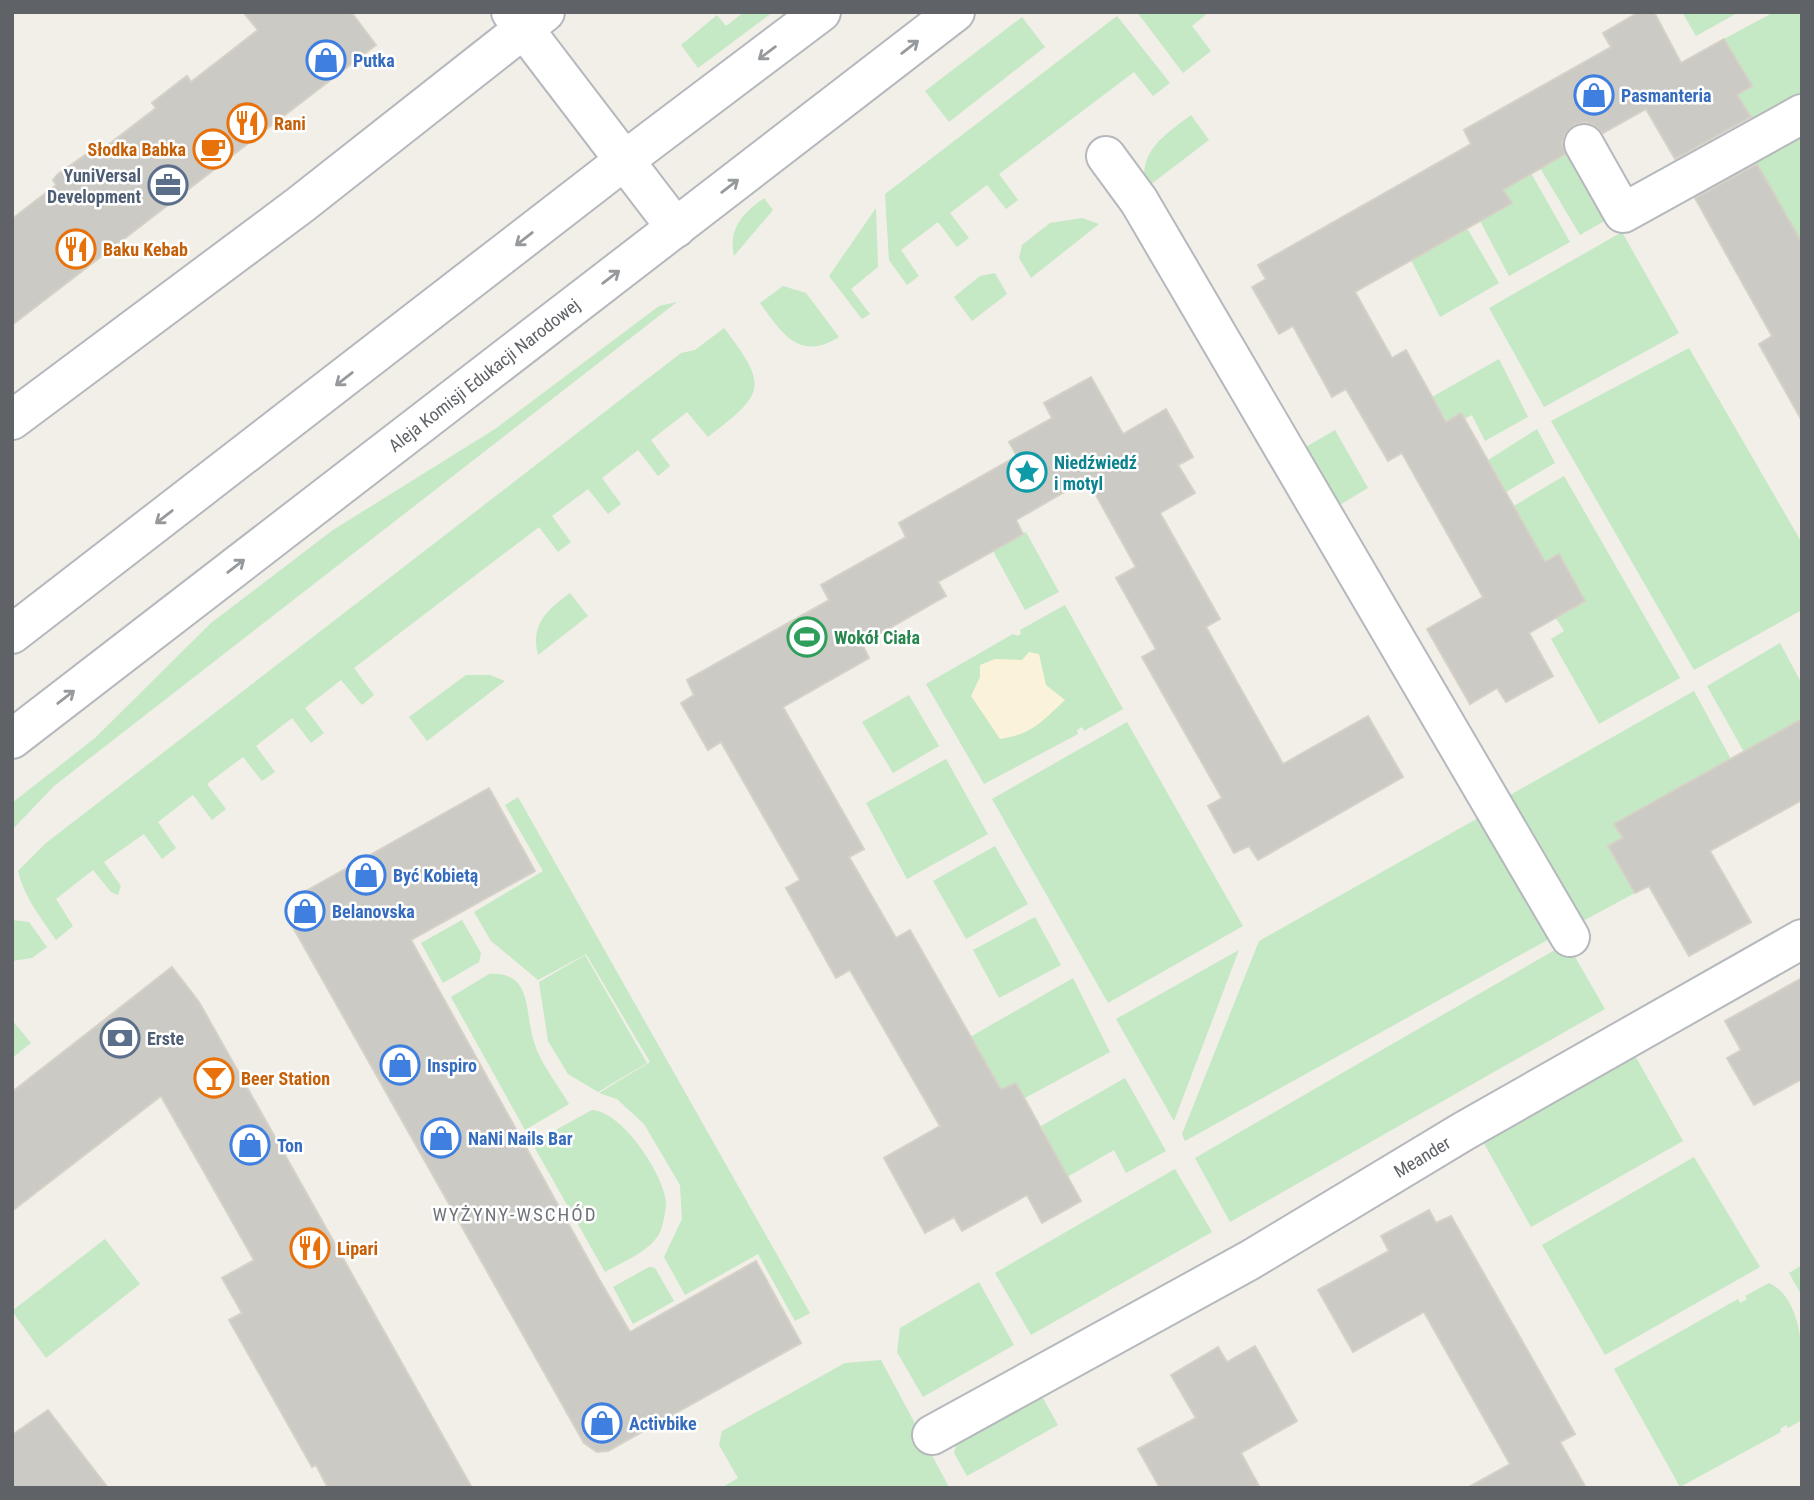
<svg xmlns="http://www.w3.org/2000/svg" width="1814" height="1500" font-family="'Roboto Condensed',sans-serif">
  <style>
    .green { fill: #c5e8c5 }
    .sand { fill: #fbf3d9 }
    .building { fill: #cccac5; stroke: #d6d1c6; stroke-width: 2 }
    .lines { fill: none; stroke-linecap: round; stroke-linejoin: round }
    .minor-casing { stroke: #b5b8bc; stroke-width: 42 }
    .minor { stroke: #fff; stroke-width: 38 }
    .oneway { stroke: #979a9d }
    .labels { text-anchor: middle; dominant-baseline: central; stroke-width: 5; stroke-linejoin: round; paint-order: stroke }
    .shop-label { font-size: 18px; font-weight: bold; fill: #366cbe; stroke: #fff; text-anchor: start }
    .food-label { font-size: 18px; font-weight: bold; fill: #c56008; stroke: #fff; text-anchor: start }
    .service-label { font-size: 18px; font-weight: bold; fill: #4e5e75; stroke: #fff; text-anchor: end }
    .street-label { font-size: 18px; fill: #5f6368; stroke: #fff }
    .culture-label { font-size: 18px; font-weight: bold; fill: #0d838f; stroke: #fff; text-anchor: start }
    .leisure-label { font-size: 18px; font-weight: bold; fill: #27864d; stroke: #fff; text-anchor: start }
    .neighbourhood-label { font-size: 19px; letter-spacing: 2px; fill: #70757a; stroke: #fff }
  </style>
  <rect width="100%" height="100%" fill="#f1efe8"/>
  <!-- green -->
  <g class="green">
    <polygon points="744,12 773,12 698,68 681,45 717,15 726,26"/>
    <polygon points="1137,12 1209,12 1192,26 1211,51 1183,73"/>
    <polygon points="1682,12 1739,12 1696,36"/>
    <polygon points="1774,12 1802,12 1802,97 1754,122 1737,95 1752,86 1724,39"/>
    <polygon points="1117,16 1170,83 1153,96 1134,72 999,174 1018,200 1006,209 987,185 950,213 969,238 957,247 938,222 901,250 919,276 907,285 889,260 885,194"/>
    <polygon points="1022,17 1045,47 949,122 925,91"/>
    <path d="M1191,115l18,25 -63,48c-9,-37 19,-53 45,-73z"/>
    <polygon points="1802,132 1802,243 1754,159"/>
    <polygon points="1574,148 1613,216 1580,235 1540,168"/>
    <polygon points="1531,173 1570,242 1509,276 1480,221 1512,203 1503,189"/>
    <path d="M764,198l9,12 -39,46c-6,-28 9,-43 30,-58z"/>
    <polygon points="876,208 878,267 851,289 870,314 862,319 829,276"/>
    <polygon points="1082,218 1099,224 1031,278 1019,258 1022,245 1050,223"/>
    <polygon points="1467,228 1499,283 1440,317 1411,260"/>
    <polygon points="1622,232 1679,333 1544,407 1489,308"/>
    <polygon points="995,273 1007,294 972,321 954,297 980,276"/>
    <path d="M783,286l23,7 33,44c-40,25 -57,-4 -79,-34z"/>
    <polygon points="677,302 54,786 12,830 12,803 95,738 211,623 333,530 495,429 659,306"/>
    <path d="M724,328c45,59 41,65 -16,109l-21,-25 -36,28 19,26 -12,10 -20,-26 -36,28 19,26 -13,10 -20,-25 -36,27 19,26 -13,10 -19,-25 -185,141 20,27 -12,10 -21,-25 -36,28 19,25 -13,10 -19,-25 -36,28 19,26 -13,9 -19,-24 -36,27 19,25 -14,11 -19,-25 -35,27 18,26 -14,11 -18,-25 -40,28 17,24 -3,9 -7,-3 -18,-22 -37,29 17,27 -17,14c-15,-22 -32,-43 -38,-69l28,-28 635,-490 14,-3z"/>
    <polygon points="1689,348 1802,543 1802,610 1694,670 1551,421"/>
    <polygon points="1499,359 1528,417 1485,441 1472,415 1464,419 1460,414 1447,421 1432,397"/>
    <polygon points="1537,429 1555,463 1506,492 1488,460"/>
    <polygon points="1335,430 1368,488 1333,509 1299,451"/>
    <polygon points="1564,476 1680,678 1599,724 1551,639 1564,631 1556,618 1585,601 1559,554 1545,562 1512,507"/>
    <polygon points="1026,532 1059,592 1025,610 993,551"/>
    <path d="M570,593l18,23 -50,39c-8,-31 9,-45 32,-62z"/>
    <polygon points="1065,605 1123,709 1084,731 1082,727 1077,730 1078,734 984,784 926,684 1013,634 1017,636 1021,634 1020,630"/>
    <polygon points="1780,643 1802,684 1802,719 1744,752 1707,686"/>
    <polygon points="466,675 490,675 505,681 427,741 409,717"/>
    <polygon points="1694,691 1731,759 1615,825 1623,838 1609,846 1635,893 1583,921 1503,799"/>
    <polygon points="909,695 939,746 893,773 862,722"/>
    <polygon points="1127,722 1243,926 1108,1003 992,799"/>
    <polygon points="946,759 988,834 907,879 866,803"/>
    <polygon points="518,797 810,1313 795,1321 758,1254 685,1295 664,1257 682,1219 680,1185 644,1124 617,1099 599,1093 650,1062 586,954 538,980 491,941 474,912 543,871 505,805"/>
    <polygon points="1489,812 1560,933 1185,1141 1182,1134 1259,941"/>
    <polygon points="995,846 1028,904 966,939 933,881"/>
    <polygon points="1035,917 1061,965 999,998 973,950"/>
    <polygon points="12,920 29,922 47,947 32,958 12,961"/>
    <polygon points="462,920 481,953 479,962 443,983 421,943"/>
    <polygon points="1567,943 1605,1009 1230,1222 1195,1158"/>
    <polygon points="1239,950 1174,1121 1116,1019"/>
    <polygon points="585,955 647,1063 598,1092 568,1074 548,1041 539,982"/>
    <path d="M489,974c45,-3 35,39 45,68 6,21 24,43 35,62l-44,26 -74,-133z"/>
    <polygon points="1073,978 1110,1052 1025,1098 1016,1083 1001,1090 970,1037"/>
    <polygon points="12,1020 31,1043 12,1058"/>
    <polygon points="1633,1052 1683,1141 1531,1227 1481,1138"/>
    <polygon points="1125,1078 1166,1151 1126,1173 1114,1150 1067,1177 1041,1126"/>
    <path d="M592,1110c30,1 73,66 74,93 0,8 -3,20 -5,27 -9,21 -37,31 -56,42l-73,-129z"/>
    <polygon points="1694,1157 1760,1267 1605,1355 1542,1245"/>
    <polygon points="1175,1169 1212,1232 1031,1335 995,1273"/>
    <polygon points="105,1239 140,1284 46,1358 12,1311"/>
    <polygon points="1802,1265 1802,1296 1789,1273"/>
    <polygon points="649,1267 655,1268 674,1301 633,1324 613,1287"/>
    <polygon points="979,1282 1014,1345 923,1397 897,1352 900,1328"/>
    <path d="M1769,1283c42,20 33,99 33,137l-14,8 -2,-3 -6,4 1,3 -101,55 -66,-118 124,-70 2,4 7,-4 -2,-3z"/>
    <polygon points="881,1360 949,1487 721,1488 738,1478 719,1445 722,1431 845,1363"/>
    <polygon points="1039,1391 1058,1425 967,1476 954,1453 959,1436"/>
  </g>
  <!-- sand -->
  <path class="sand" d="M1029,652l10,2 7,31 19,15c-24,22 -32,34 -65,39l-29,-43 9,-19v-12l15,-6 27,1z"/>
  <!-- building -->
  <g class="building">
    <polygon points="243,12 351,12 376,45 12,325 12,219 56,185 53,180 58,174 88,153 91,158 156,108 152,103 180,81 187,76 191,82 258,30"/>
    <polygon points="1639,12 1654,12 1681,63 1724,39 1752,86 1737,95 1751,117 1675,159 1646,109 1603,133 1594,125 1585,122 1574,125 1565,134 1562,143 1565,154 1503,190 1512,203 1355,292 1392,358 1406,350 1446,422 1461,413 1545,562 1559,554 1585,601 1529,633 1553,676 1506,702 1497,688 1470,704 1427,629 1483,597 1402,453 1388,461 1346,389 1332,397 1293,326 1279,334 1252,287 1266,279 1258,265 1471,144 1464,130 1611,47 1603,33"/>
    <polygon points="1757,164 1802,243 1802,421 1759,344 1772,336 1695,198"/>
    <polygon points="1091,377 1123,434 1166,409 1193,457 1178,465 1195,493 1160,513 1220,619 1206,627 1283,764 1368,716 1403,777 1258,860 1249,846 1234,853 1208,806 1222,798 1142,657 1156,649 1116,578 1136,567 1087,479 1016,520 1023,534 938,582 946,596 862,644 869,658 783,707 864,849 849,857 896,938 910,930 1001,1090 1016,1083 1081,1201 1042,1223 1027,1195 962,1231 954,1217 925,1233 884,1158 940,1126 850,970 836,978 786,888 800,880 721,742 708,750 681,703 694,695 687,680 829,600 821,585 906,537 899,523 1017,456 1009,442 1052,418 1044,403"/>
    <polygon points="1802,719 1802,800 1710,851 1751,922 1689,956 1649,886 1635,893 1608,846 1623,838 1614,824"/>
    <polygon points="489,788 535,871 411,940 599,1279 630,1332 756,1261 801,1343 608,1451 597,1452 584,1443 290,922 290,908 299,895"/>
    <polygon points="172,967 199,1002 472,1488 328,1488 316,1465 312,1467 229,1320 242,1313 222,1278 254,1260 161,1096 12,1211 12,1092"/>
    <polygon points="1802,978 1802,1079 1754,1105 1727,1058 1741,1050 1725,1021"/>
    <polygon points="1429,1210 1436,1223 1451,1216 1575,1434 1560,1442 1586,1488 1467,1488 1510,1464 1424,1312 1353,1352 1318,1290 1389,1251 1381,1236"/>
    <polygon points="1255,1346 1297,1421 1241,1453 1260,1488 1160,1488 1138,1449 1196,1418 1171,1375 1218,1347 1227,1362"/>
    <polygon points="48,1410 108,1488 12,1488 12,1435"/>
  </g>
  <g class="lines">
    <!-- minor casing -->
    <g class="minor-casing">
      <g id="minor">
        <polyline points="511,12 676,228"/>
        <polyline points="1584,144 1623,213 1802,114"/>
        <polyline points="1106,156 1139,201 1570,937"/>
        <polyline points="12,420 300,205 545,12"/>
        <polyline points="12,634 625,160 821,12"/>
        <polyline points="12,739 955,12"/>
        <polyline points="932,1435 1250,1260 1464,1131 1802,939"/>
      </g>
    </g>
    <!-- minor -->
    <use href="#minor" class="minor"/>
  </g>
  <!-- one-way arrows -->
  <defs><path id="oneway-shaft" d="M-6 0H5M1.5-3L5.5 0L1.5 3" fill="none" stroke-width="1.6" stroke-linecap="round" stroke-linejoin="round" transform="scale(1.75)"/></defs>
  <g class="oneway">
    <use href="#oneway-shaft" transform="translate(910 47) rotate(-38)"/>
    <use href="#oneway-shaft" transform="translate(767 53) rotate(143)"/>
    <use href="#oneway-shaft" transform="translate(730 186) rotate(-38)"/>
    <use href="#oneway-shaft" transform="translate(524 239) rotate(142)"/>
    <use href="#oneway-shaft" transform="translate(611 277) rotate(-37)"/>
    <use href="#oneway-shaft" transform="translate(344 379) rotate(142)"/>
    <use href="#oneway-shaft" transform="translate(164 517) rotate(142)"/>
    <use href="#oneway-shaft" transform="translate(236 566) rotate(-38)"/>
    <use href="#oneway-shaft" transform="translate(66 697) rotate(-38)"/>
  </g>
  <!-- icons -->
  <defs>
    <g id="shop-ring" transform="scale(2.0125)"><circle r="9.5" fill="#fff" stroke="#3f7fe0" stroke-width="1.5"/><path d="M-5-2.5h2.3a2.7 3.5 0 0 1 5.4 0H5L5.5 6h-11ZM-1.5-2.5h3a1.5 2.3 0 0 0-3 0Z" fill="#3f7fe0"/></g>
    <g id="restaurant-ring" transform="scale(2.0125)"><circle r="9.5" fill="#fff" stroke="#e8710a" stroke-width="1.5"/><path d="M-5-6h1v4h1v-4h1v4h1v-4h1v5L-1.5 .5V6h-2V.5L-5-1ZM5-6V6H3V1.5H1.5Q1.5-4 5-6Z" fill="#e8710a"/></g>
    <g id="cafe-ring" transform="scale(2.0125)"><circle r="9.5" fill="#fff" stroke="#e8710a" stroke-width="1.5"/><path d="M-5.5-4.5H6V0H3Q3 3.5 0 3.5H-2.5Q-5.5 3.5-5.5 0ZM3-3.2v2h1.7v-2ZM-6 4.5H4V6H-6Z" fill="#e8710a"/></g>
    <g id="office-ring" transform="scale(2.0125)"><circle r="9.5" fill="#fff" stroke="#5c6f8a" stroke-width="1.5"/><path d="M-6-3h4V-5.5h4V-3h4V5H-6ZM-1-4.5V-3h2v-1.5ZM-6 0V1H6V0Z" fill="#5c6f8a"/></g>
    <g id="sight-ring" transform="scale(2.0125)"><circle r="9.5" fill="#fff" stroke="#0f9aa8" stroke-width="1.5"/><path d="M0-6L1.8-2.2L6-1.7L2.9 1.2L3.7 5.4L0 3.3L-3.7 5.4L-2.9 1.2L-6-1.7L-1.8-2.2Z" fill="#0f9aa8"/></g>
    <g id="stadium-ring" transform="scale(2.0125)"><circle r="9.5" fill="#fff" stroke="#2e9e5b" stroke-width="1.5"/><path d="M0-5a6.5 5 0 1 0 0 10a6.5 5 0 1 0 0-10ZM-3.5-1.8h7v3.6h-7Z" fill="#2e9e5b"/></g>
    <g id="bank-ring" transform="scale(2.0125)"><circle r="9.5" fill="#fff" stroke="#5c6f8a" stroke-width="1.5"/><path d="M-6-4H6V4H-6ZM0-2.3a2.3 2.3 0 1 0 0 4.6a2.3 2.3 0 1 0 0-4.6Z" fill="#5c6f8a"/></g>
    <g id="bar-ring" transform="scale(2.0125)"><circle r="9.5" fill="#fff" stroke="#e8710a" stroke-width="1.5"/><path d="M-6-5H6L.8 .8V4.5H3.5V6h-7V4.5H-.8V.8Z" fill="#e8710a"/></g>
  </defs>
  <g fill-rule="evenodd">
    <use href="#shop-ring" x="326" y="60"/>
    <use href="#shop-ring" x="1594" y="95"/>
    <use href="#restaurant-ring" x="247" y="123"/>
    <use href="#cafe-ring" x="213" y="149"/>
    <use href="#office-ring" x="168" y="185"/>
    <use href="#restaurant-ring" x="76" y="249"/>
    <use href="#sight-ring" x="1027" y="472"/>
    <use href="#stadium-ring" x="807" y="637"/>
    <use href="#shop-ring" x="366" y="875"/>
    <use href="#shop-ring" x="305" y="911"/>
    <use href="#bank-ring" x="120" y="1038"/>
    <use href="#shop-ring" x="400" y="1065"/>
    <use href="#bar-ring" x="214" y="1078"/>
    <use href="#shop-ring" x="441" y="1138"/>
    <use href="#shop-ring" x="250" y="1145"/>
    <use href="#restaurant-ring" x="310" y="1248"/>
    <use href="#shop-ring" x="602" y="1423"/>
  </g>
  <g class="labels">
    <!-- shop labels -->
    <g class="shop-label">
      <text x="353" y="60">Putka</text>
      <text x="1621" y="95">Pasmanteria</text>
      <text x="393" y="875">Być Kobietą</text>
      <text x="332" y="911">Belanovska</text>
      <text x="427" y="1065">Inspiro</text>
      <text x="468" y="1138">NaNi Nails Bar</text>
      <text x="277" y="1145">Ton</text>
      <text x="629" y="1423">Activbike</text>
    </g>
    <!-- food labels -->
    <g class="food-label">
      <text x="274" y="123">Rani</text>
      <text x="186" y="149" text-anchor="end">Słodka Babka</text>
      <text x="103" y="249">Baku Kebab</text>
      <text x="241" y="1078">Beer Station</text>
      <text x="337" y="1248">Lipari</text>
    </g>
    <!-- service labels -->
    <g class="service-label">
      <text x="141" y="175">YuniVersal<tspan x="141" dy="21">Development</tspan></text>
      <text x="147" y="1038" text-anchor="start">Erste</text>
    </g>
    <!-- street labels -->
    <g class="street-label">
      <text transform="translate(484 375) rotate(-38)">Aleja Komisji Edukacji Narodowej</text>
      <text transform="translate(1422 1157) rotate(-31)">Meander</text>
    </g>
    <!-- culture labels -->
    <g class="culture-label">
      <text x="1054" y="462">Niedźwiedź<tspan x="1054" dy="21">i motyl</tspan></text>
    </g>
    <!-- leisure labels -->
    <g class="leisure-label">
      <text x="834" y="637">Wokół Ciała</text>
    </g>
    <!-- neighbourhood labels -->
    <g class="neighbourhood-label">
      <text x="515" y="1214">WYŻYNY-WSCHÓD</text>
    </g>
  </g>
  <!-- border -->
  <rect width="1814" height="1500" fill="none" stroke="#5f6368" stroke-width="28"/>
</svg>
